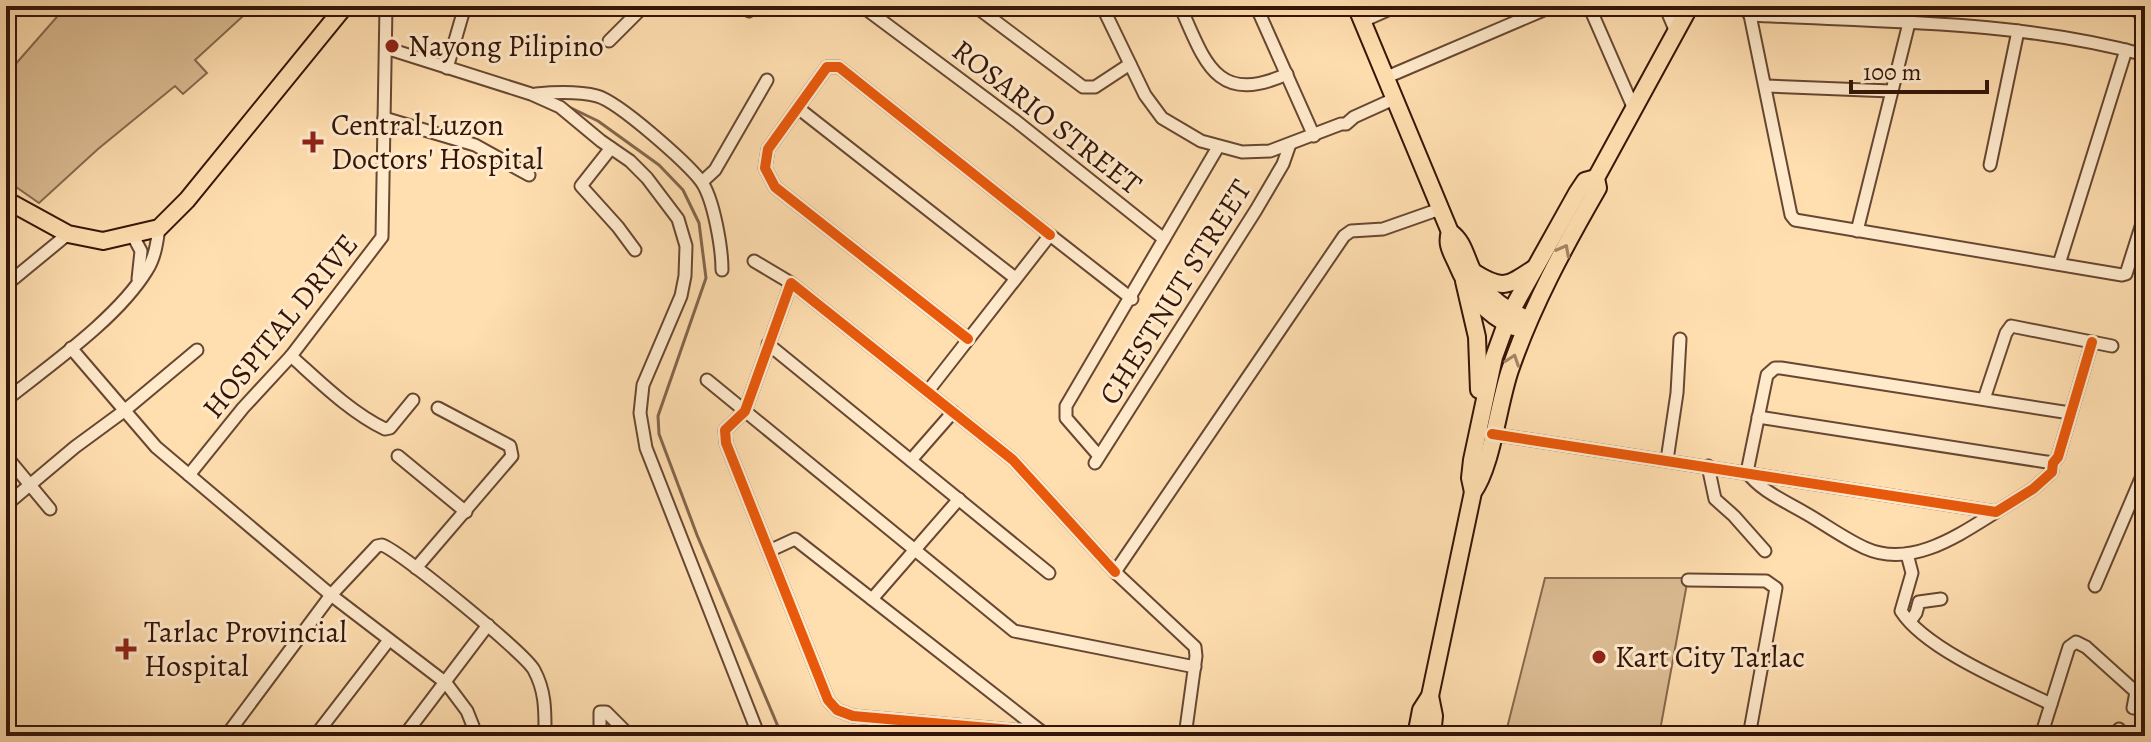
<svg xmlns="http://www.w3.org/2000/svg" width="2151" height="742" font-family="Alegreya,serif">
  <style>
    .green { fill: #dcbc93; stroke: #88684e; stroke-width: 2 }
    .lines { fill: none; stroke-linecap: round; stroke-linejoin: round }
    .stream { stroke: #84654b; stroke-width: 3 }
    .minor-casing { stroke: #674732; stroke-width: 15 }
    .highway-casing { stroke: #341508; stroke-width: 20 }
    .minor { stroke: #ffeacc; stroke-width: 11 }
    .highway { stroke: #ffdeb0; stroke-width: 16 }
    .cycleway-casing { stroke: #ffeacc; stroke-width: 15 }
    .cycleway { stroke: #e8590c; stroke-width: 10 }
    .oneway { stroke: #a48464 }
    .poi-dot { fill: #8f2418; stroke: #ffeacc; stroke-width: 3 }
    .labels { text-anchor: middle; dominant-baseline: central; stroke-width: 6; stroke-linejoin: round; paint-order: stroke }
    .poi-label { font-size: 30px; fill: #341508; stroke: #ffeacc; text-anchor: start }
    .street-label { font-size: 30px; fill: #341508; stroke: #ffeacc }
  </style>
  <rect width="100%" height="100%" fill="#ffdeb0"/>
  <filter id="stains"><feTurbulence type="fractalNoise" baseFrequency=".0025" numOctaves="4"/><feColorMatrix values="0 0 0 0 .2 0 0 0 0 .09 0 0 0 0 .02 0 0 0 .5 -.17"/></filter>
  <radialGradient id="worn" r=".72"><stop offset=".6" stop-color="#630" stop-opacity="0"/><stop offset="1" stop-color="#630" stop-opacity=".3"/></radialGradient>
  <!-- green -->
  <g class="green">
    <polygon points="73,6 254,6 195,60 207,73 183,94 175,86 98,149 39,203 6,180 6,75 62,11"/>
    <polygon points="1545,578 1688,578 1659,736 1505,736"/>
  </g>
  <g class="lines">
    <!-- stream -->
    <polyline class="stream" points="567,106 598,121 659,165 683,190 699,223 706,278 658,416 659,434 697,535 782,736"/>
    <!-- minor casing -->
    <g class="minor-casing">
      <g id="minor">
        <polyline points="742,6 749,11"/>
        <polyline points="862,6 1016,121 1164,239"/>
        <polyline points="975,6 1083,87 1095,87 1130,64"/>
        <polyline points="1102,6 1145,95 1162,118 1201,141 1242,152 1270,151 1341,124 1346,124 1354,117 1396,98"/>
        <path d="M1180,6c25,56 36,100 107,68"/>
        <polyline points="1256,6 1314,136"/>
        <polyline points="1589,6 1634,109"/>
        <polyline points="1665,6 1676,32"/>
        <path d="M1742,6l8,9c131,7 267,5 395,40"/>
        <polyline points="2127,6 2145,15"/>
        <polyline points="1750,15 1791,215 1795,220 2122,275 2126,274 2145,214"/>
        <polyline points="1363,21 1397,6"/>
        <polyline points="609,41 644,6"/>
        <polyline points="386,48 531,94 560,107 601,141 630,161 647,178 678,219 686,246 685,276 681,296 643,385 640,413 646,448 759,736"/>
        <polyline points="447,68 465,6"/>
        <polyline points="1387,77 1553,6"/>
        <polyline points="1766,86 1891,91"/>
        <path d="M536,94c21,-2 41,-3 61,2 22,6 89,66 104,85 13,18 21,68 21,89"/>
        <polyline points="798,108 1015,278"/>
        <polyline points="384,118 475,145 529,175"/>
        <polyline points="611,148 581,186 618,227 635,250"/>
        <polyline points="1990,165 2018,31"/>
        <polyline points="702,182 715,170 767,80"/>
        <polyline points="1857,231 1909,23"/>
        <polyline points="133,236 141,251 138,279"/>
        <polyline points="754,261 791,283"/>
        <polyline points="2059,264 2126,50"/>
        <polyline points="6,285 68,234"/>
        <polyline points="968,339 775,187 765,168 768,149 827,67 839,67 1050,235"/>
        <polyline points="768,344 1049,573"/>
        <polyline points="71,348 156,447 331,595 446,683 467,711 473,726 474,736"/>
        <path d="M291,356c29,26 59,56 94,73l5,-1 23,-28"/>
        <polyline points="707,380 1014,631 1195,667"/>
        <polyline points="928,391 1050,235 1132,299"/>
        <polyline points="1984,399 2006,333 2011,326 2112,346"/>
        <path d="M6,400c44,-35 112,-82 141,-130 8,-12 10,-28 12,-42"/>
        <polyline points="1758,417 2053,463"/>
        <polyline points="1492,434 1996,512 2033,489 2052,472 2053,463 2058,457 2092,342"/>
        <polyline points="6,456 50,509"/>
        <polyline points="398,456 466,512"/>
        <polyline points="1099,456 1066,418 1066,406 1218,147"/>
        <polyline points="911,460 953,412"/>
        <polyline points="1667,460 1677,393 1680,339"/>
        <polyline points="1095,463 1256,210 1283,164 1290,144"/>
        <polyline points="1708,466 1715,499 1734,516 1765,551"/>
        <polyline points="189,475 243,408 291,356 382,237 386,6"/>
        <polyline points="6,505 75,447 124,411 197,350"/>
        <path d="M1996,512c-37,23 -85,57 -131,36 -20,-9 -39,-23 -58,-34 -20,-12 -47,-23 -60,-42l20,-97 8,-7h6l289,45"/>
        <polyline points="769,551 795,539 1042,732"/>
        <path d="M1907,554l5,19 -11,38c24,38 108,73 150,93"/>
        <polyline points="416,568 512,456 510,446 438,408"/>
        <polyline points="1688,580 1766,581 1776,588 1749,736"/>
        <polyline points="2095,586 2145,469"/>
        <polyline points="872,599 959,499"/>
        <polyline points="1911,620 1916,613 1919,602 1941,599"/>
        <path d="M226,736l105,-141 46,-49 5,-1c18,6 144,109 152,125 12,22 11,42 11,66"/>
        <polyline points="315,736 389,640"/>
        <polyline points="404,736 488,625"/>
        <polyline points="600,736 600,712 606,712 630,736"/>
        <polyline points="1079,736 853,716 837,710 828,700 726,443 725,430 745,411 791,283 1013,460 1115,572"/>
        <polyline points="1185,736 1196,656 1195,647 1115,572 1344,236 1351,231 1383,229 1440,209"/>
        <polyline points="2041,736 2069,647 2076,642 2086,647 2136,692 2133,708"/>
        <polyline points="2117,736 2119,729"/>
      </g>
    </g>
    <!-- highway casing -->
    <g class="highway-casing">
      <g id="highway">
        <path d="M1356,6l94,226c13,9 15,23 22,38 12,25 31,40 56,49"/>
        <polyline points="6,200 68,234 103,241 159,228 187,200 345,6"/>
        <path d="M1450,232c-4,12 1,19 6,30 12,29 28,52 58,65"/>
        <path d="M1475,273c27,17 33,13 58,-4"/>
        <polyline points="1464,281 1477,337 1479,390"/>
        <polyline points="1473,492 1470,478 1472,460 1494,357 1510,313 1577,193 1585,181 1596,178"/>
        <polyline points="1430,696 1434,716 1432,736"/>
        <path d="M1416,736l5,-26 9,-14 43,-204c19,-26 25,-87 37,-122 22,-64 54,-123 88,-182l-2,-10 94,-172"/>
      </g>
    </g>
    <!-- minor -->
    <use href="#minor" class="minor"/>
    <!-- highway -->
    <use href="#highway" class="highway"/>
    <!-- cycleway casing -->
    <g class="cycleway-casing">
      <g id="cycleway">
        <polyline points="968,339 775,187 765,168 768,149 827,67 839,67 1050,235"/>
        <polyline points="1492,434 1996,512 2033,489 2052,472 2053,463 2058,457 2092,342"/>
        <polyline points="1079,736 853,716 837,710 828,700 726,443 725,430 745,411 791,283 1013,460 1115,572"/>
      </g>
    </g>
    <!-- cycleway -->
    <use href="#cycleway" class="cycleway"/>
  </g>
  <!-- one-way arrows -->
  <defs><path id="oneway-chevron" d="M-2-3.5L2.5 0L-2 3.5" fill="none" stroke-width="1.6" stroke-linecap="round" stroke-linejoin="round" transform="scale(2)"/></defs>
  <g class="oneway">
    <use href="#oneway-chevron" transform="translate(1564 250) rotate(-62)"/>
    <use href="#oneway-chevron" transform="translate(1513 360) rotate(-71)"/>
  </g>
  <!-- markers -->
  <g class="poi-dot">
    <circle cx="392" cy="46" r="8"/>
    <path d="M309 130h8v8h8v8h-8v8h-8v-8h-8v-8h8z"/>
    <path d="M122 637h8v8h8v8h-8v8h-8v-8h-8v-8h8z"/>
    <circle cx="1599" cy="657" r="8"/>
  </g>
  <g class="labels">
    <!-- poi labels -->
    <g class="poi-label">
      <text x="408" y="46">Nayong Pilipino</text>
      <text x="331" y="125">Central Luzon<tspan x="331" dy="34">Doctors' Hospital</tspan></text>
      <text x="144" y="632">Tarlac Provincial<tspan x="144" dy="34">Hospital</tspan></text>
      <text x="1615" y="657">Kart City Tarlac</text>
    </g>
    <!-- street labels -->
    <g class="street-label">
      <text transform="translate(1047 117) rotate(38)">ROSARIO STREET</text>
      <text transform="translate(1175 292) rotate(-58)">CHESTNUT STREET</text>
      <text transform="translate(280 326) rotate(-51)">HOSPITAL DRIVE</text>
    </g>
  </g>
  <!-- margin -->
  <rect width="2151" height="742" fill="none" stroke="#ffdeb0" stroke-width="32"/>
  <rect x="8" y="8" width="2135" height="726" fill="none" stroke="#341508" stroke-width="4"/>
  <rect x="16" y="16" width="2119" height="710" fill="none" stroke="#341508" stroke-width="2"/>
  <!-- scale -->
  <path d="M1851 80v12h136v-12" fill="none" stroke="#341508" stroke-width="4"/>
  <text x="1863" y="80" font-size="24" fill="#341508" stroke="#ffeacc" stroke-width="6" paint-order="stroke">100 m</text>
  <rect width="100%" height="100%" filter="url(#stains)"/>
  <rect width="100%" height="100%" fill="url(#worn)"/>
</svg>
